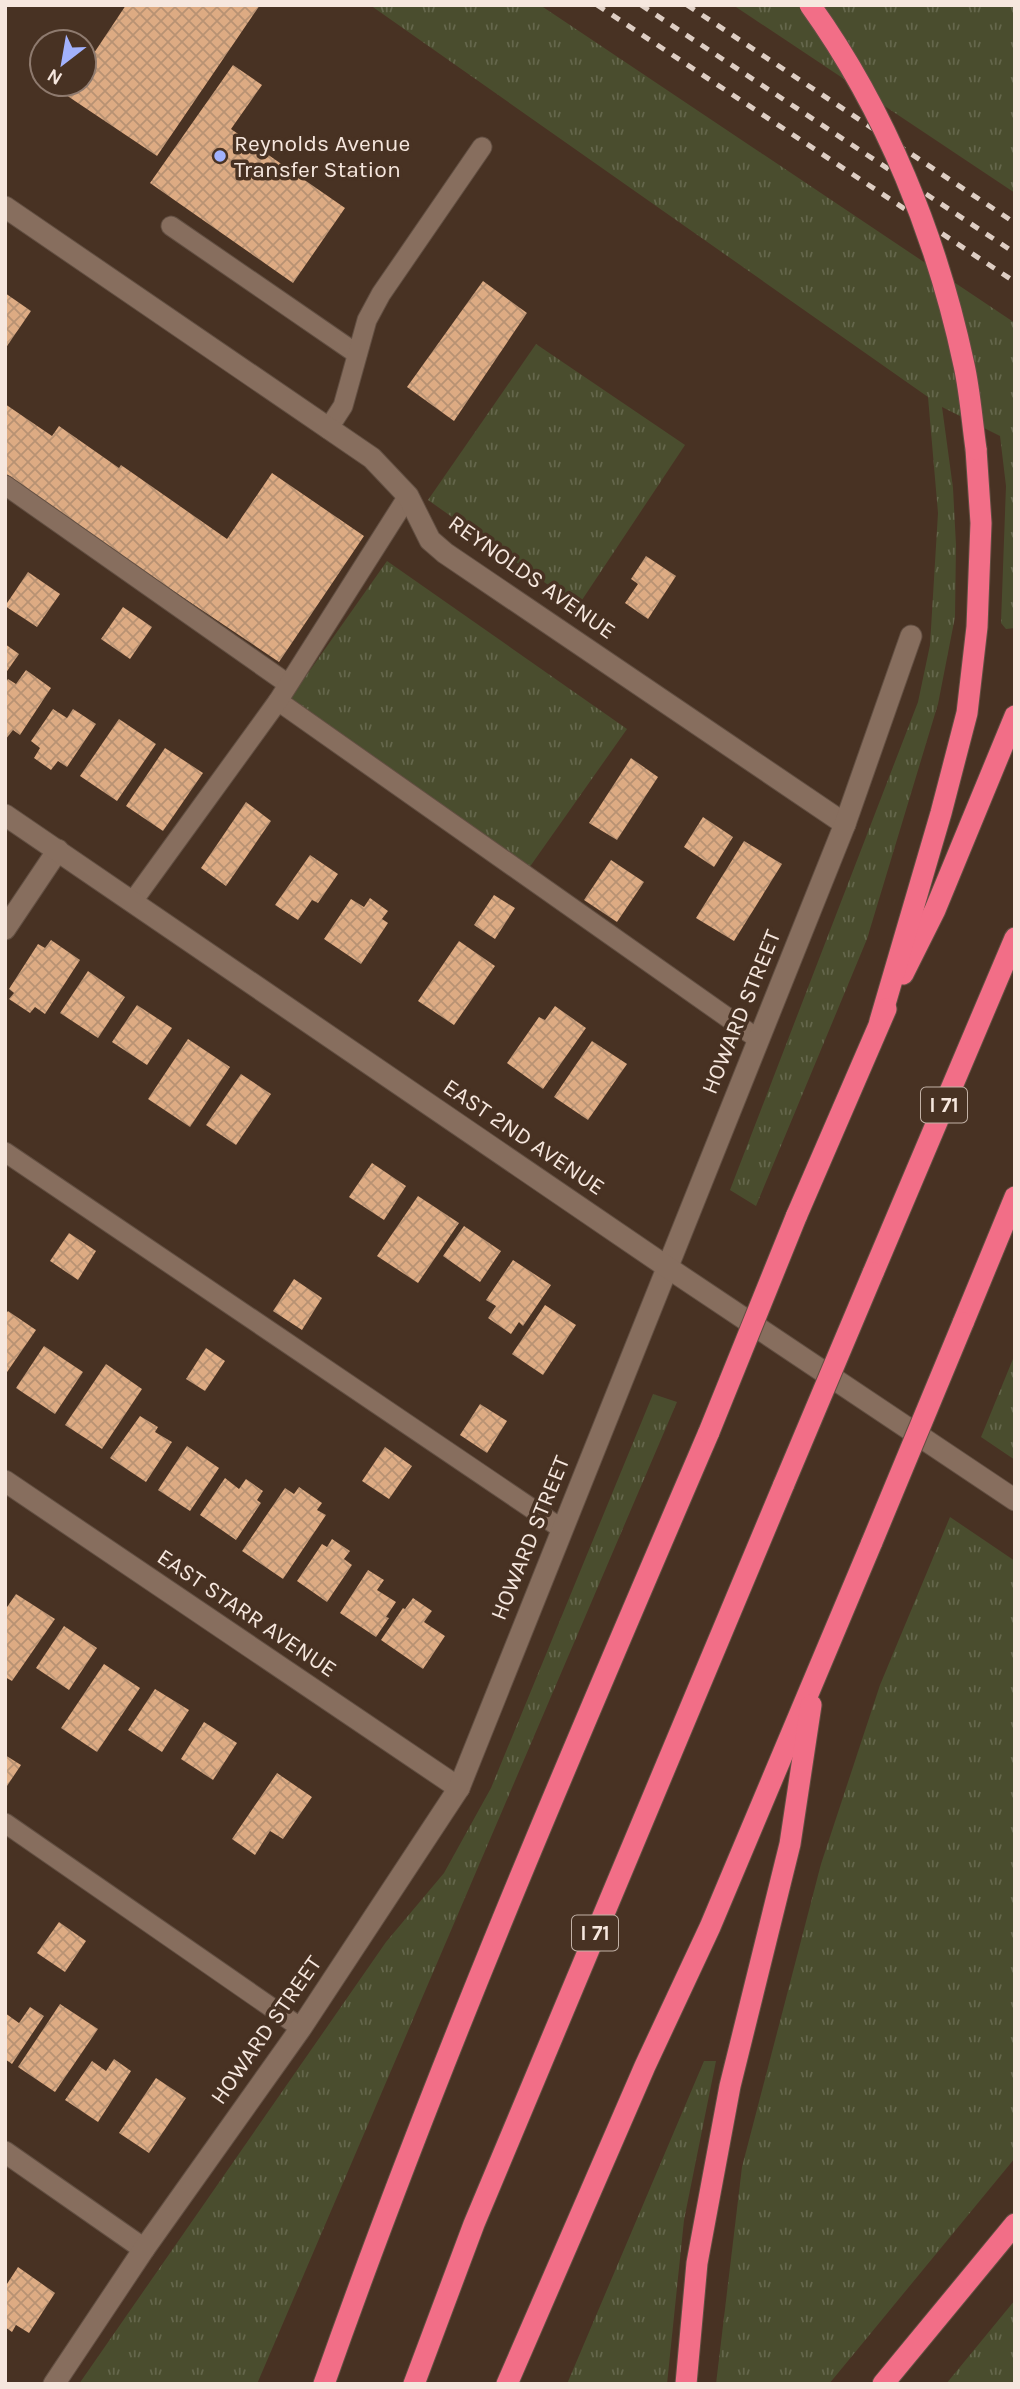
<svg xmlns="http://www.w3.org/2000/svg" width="1020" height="2389" font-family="Karla,sans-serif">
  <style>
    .grass { fill: url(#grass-tufts) }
    .building { fill: url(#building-cross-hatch) }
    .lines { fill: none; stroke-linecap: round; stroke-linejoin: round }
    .lane-casing { stroke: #624f42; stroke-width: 21 }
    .street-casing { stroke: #624f42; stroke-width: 23 }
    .secondary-casing { stroke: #624f42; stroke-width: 23 }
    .highway-casing { stroke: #624f42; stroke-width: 23 }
    .lane { stroke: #876e5e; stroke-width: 19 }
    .street { stroke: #876e5e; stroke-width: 21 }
    .secondary { stroke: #876e5e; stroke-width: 21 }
    .highway { stroke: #f26e87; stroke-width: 21 }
    .rail { stroke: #decec4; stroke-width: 5; stroke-dasharray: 9 9; stroke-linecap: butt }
    .highway-bridge-casing { stroke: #624f42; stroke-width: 23; stroke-linecap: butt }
    .highway-bridge { stroke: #f26e87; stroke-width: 21 }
    .poi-dot { fill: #a2b2fd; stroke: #483223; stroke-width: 2.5 }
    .labels { text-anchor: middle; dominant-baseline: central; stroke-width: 7; stroke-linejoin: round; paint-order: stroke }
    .shield { fill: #483223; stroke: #c2b1a6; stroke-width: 2 }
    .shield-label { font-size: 21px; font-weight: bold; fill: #f6e7de }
    .poi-label { font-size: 23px; fill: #f6e7de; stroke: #483223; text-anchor: start }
    .street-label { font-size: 23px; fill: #f6e7de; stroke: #483223 }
  </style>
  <defs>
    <pattern id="grass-tufts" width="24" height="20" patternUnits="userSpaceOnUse" patternTransform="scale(1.75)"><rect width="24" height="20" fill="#4a4d2e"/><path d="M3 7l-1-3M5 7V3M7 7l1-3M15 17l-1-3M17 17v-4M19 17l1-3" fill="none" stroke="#65674c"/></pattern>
    <pattern id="building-cross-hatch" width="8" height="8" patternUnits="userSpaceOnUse" patternTransform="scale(1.75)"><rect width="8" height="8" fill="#ddab83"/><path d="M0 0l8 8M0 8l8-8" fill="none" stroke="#b89273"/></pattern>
  </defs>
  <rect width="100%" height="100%" fill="#483223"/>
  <!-- grass -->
  <g class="grass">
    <polygon points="370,5 540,5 1015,323 1015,628 1006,629 1001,623 1006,486 1000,436 942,407 953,488 956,545 955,617 938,704 867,939 756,1206 730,1190 918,702 930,645 938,513 928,397"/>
    <polygon points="733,5 1015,5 1015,193"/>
    <polygon points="536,344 685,445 578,606 428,500"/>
    <polygon points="387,561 627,729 529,868 289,700"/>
    <polygon points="1015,1354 1015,1460 981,1437"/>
    <polygon points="653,1394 677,1402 257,2384 79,2384 386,1942 444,1873 491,1788"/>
    <polygon points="950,1517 1015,1561 1015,2158 829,2384 716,2384 742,2167 821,1864 880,1685"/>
    <polygon points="704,2061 716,2061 684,2220 667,2384 567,2384"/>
    <polygon points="1015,2300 1015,2384 946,2384"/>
  </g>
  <!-- building -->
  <g class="building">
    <polygon points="126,5 260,5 157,156 66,95 73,84 84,84 84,68"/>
    <polygon points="233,65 262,85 231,129 345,208 293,283 150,183"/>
    <polygon points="483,281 527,313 454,421 407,387"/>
    <polygon points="5,293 31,311 5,349"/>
    <polygon points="5,404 52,436 59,426 119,468 121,465 227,539 272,473 364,536 279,662 17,486 19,483 5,473"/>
    <polygon points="646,556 676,576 648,619 625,603 638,584 631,579"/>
    <polygon points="28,572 60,594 37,627 5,606"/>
    <polygon points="123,607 152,627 130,659 101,639"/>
    <polygon points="5,644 19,654 5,674"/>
    <polygon points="26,670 51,688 20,735 13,730 5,740 5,683 8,679 16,684"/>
    <polygon points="53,709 67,718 73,709 96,724 67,767 58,761 51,770 34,758 40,748 31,741"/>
    <polygon points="119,719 156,744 117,801 80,776"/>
    <polygon points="165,748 203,773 163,831 126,806"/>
    <polygon points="631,758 658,777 617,840 589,823"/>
    <polygon points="246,802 271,821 226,886 201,868"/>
    <polygon points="703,817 733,837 714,867 684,847"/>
    <polygon points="744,841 782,864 734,941 696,918"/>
    <polygon points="310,855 338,874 318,903 312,900 298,920 275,905"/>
    <polygon points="611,860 644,882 617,922 584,900"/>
    <polygon points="494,895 515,908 495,939 474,925"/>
    <polygon points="370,898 388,911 382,919 388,923 361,964 324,939 351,899 364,907"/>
    <polygon points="51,940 80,960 45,1014 35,1007 30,1013 9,999 14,993 9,989 38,944 45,948"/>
    <polygon points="459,941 495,966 454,1025 418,1001"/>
    <polygon points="88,971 125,997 98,1038 60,1013"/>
    <polygon points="137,1005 172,1028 147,1065 112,1042"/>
    <polygon points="555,1006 586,1028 543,1089 507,1063 539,1017 545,1020"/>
    <polygon points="188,1039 230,1067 190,1127 148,1099"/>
    <polygon points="592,1041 627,1064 588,1120 554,1097"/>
    <polygon points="241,1074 271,1094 236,1145 206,1125"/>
    <polygon points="372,1163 406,1186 384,1220 349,1197"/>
    <polygon points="418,1196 459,1223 418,1283 377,1256"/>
    <polygon points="464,1226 501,1251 480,1282 443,1256"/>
    <polygon points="69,1233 96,1251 78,1280 50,1261"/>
    <polygon points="513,1260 551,1285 523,1326 519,1322 511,1334 488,1318 496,1306 486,1300"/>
    <polygon points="294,1279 322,1298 302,1330 273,1311"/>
    <polygon points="545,1305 576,1325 543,1375 512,1354"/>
    <polygon points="8,1311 36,1330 5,1375 5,1315"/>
    <polygon points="44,1346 83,1372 55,1414 16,1388"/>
    <polygon points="206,1348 225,1361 205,1391 186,1379"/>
    <polygon points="106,1364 142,1389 102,1449 65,1425"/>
    <polygon points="480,1404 507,1421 487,1453 460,1435"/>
    <polygon points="140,1416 158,1427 155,1432 172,1442 146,1482 110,1458"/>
    <polygon points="187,1446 219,1468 190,1511 158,1490"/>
    <polygon points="385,1447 412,1466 389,1499 362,1481"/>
    <polygon points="225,1478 239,1489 246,1479 263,1491 257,1500 261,1503 236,1540 200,1515"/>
    <polygon points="299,1487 322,1503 317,1510 326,1515 283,1579 242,1551 285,1488 294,1494"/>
    <polygon points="332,1539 350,1551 344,1559 352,1565 327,1602 297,1581 322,1544 327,1547"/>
    <polygon points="368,1570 384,1580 377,1590 396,1602 386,1617 389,1618 376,1637 340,1613"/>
    <polygon points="16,1594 55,1619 12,1681 5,1677 5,1610"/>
    <polygon points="413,1598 432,1611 424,1622 445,1636 423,1669 381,1640 403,1608 405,1609"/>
    <polygon points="64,1626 97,1648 69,1690 36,1668"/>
    <polygon points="104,1664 140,1688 97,1752 61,1728"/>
    <polygon points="155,1689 189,1710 162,1752 128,1730"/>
    <polygon points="204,1722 237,1743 213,1780 181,1759"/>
    <polygon points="5,1755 21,1765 5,1789"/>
    <polygon points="277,1773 312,1797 283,1839 270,1831 255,1855 232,1839"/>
    <polygon points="59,1922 86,1941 65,1972 37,1953"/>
    <polygon points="60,2004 98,2029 55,2092 18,2067"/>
    <polygon points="30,2007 44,2016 12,2064 5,2059 5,2013 19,2023"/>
    <polygon points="114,2059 131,2071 98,2122 65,2100 92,2061 106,2071"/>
    <polygon points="156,2078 186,2098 149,2153 119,2133"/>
    <polygon points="18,2267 55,2293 29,2333 16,2325 12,2332 5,2327 5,2287"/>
  </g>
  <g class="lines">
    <!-- lane casing -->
    <g class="lane-casing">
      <g id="lane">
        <polyline points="171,226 357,354"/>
        <polyline points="328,429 343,406 367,320 381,294 482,147"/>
        <polyline points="5,485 288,684"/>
        <polyline points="278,701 758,1039"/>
        <polyline points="133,901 278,701 408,496"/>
        <polyline points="5,1152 562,1529"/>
        <polyline points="5,1823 301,2028"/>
      </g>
    </g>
    <!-- street casing -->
    <g class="street-casing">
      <g id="street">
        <polyline points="5,207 372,458 408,496 430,540 445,553 845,824"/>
        <polyline points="5,929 58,850"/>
        <polyline points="5,1481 459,1788"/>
        <polyline points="5,2152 144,2249"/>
        <polyline points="54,2384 144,2249 301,2028 459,1788 845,824 911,636"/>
      </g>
    </g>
    <!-- secondary casing -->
    <g class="secondary-casing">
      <polyline id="secondary" points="5,815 667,1267 1015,1500"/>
    </g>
    <!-- highway casing -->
    <g class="highway-casing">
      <g id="highway">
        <polyline points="903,974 935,910 1015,716"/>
        <polyline points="880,1021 941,813 967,713 977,627 981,523 976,449"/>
        <polyline points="796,1217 886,1009"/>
        <polyline points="873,1273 1015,938"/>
        <polyline points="963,1323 1015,1197"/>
        <path d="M324,2384c114,-323 250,-638 385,-952"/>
        <polyline points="414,2384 474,2224 784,1484"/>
        <polyline points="507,2384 645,2066 710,1927 872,1542"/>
        <polyline points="686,2384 697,2263 730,2086 790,1844 811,1705"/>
        <polyline points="883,2384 1015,2224"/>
      </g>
    </g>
    <!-- lane -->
    <use href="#lane" class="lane"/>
    <!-- street -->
    <use href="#street" class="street"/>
    <!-- secondary -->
    <use href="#secondary" class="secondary"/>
    <!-- highway -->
    <use href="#highway" class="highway"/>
    <!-- rail -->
    <g class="rail">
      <polyline points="597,5 1015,282"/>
      <polyline points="641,5 1015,253"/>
      <polyline points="687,5 1015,223"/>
    </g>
    <!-- highway-bridge casing -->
    <g class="highway-bridge-casing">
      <g id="highway-bridge">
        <path d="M810,5c76,106 127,233 154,360 6,27 8,56 12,84"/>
        <polyline points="709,1432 796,1217"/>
        <polyline points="784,1484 873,1273"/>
        <polyline points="872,1542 963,1323"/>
      </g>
    </g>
    <!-- highway-bridge -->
    <use href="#highway-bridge" class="highway-bridge"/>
  </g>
  <!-- markers -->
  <circle class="poi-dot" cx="220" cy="156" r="7"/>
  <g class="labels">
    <!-- shield labels -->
    <g class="shield">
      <rect x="921" y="1087.5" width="46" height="35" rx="5"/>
      <rect x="572" y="1915.5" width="46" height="35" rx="5"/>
    </g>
    <g class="shield-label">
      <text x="944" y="1105">I 71</text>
      <text x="595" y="1933">I 71</text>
    </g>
    <!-- poi labels -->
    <g class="poi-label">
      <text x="234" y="143">Reynolds Avenue<tspan x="234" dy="26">Transfer Station</tspan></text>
    </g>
    <!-- street labels -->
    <g class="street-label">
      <text transform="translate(532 577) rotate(35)">REYNOLDS AVENUE</text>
      <text transform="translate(741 1012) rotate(-68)">HOWARD STREET</text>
      <text transform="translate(524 1137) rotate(34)">EAST 2ND AVENUE</text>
      <text transform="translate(530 1538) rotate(-68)">HOWARD STREET</text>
      <text transform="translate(247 1613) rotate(34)">EAST STARR AVENUE</text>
      <text transform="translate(266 2030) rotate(-55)">HOWARD STREET</text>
    </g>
  </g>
  <!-- border -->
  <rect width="1020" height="2389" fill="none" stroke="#f6e7de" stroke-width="14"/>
  <!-- north arrow -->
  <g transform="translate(63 63) rotate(211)"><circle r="33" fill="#483223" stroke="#8e7a6e" stroke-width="2"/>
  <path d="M0-5L12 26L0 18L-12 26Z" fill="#a2b2fd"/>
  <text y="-10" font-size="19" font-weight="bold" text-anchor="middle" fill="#f6e7de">N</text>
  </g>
</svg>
